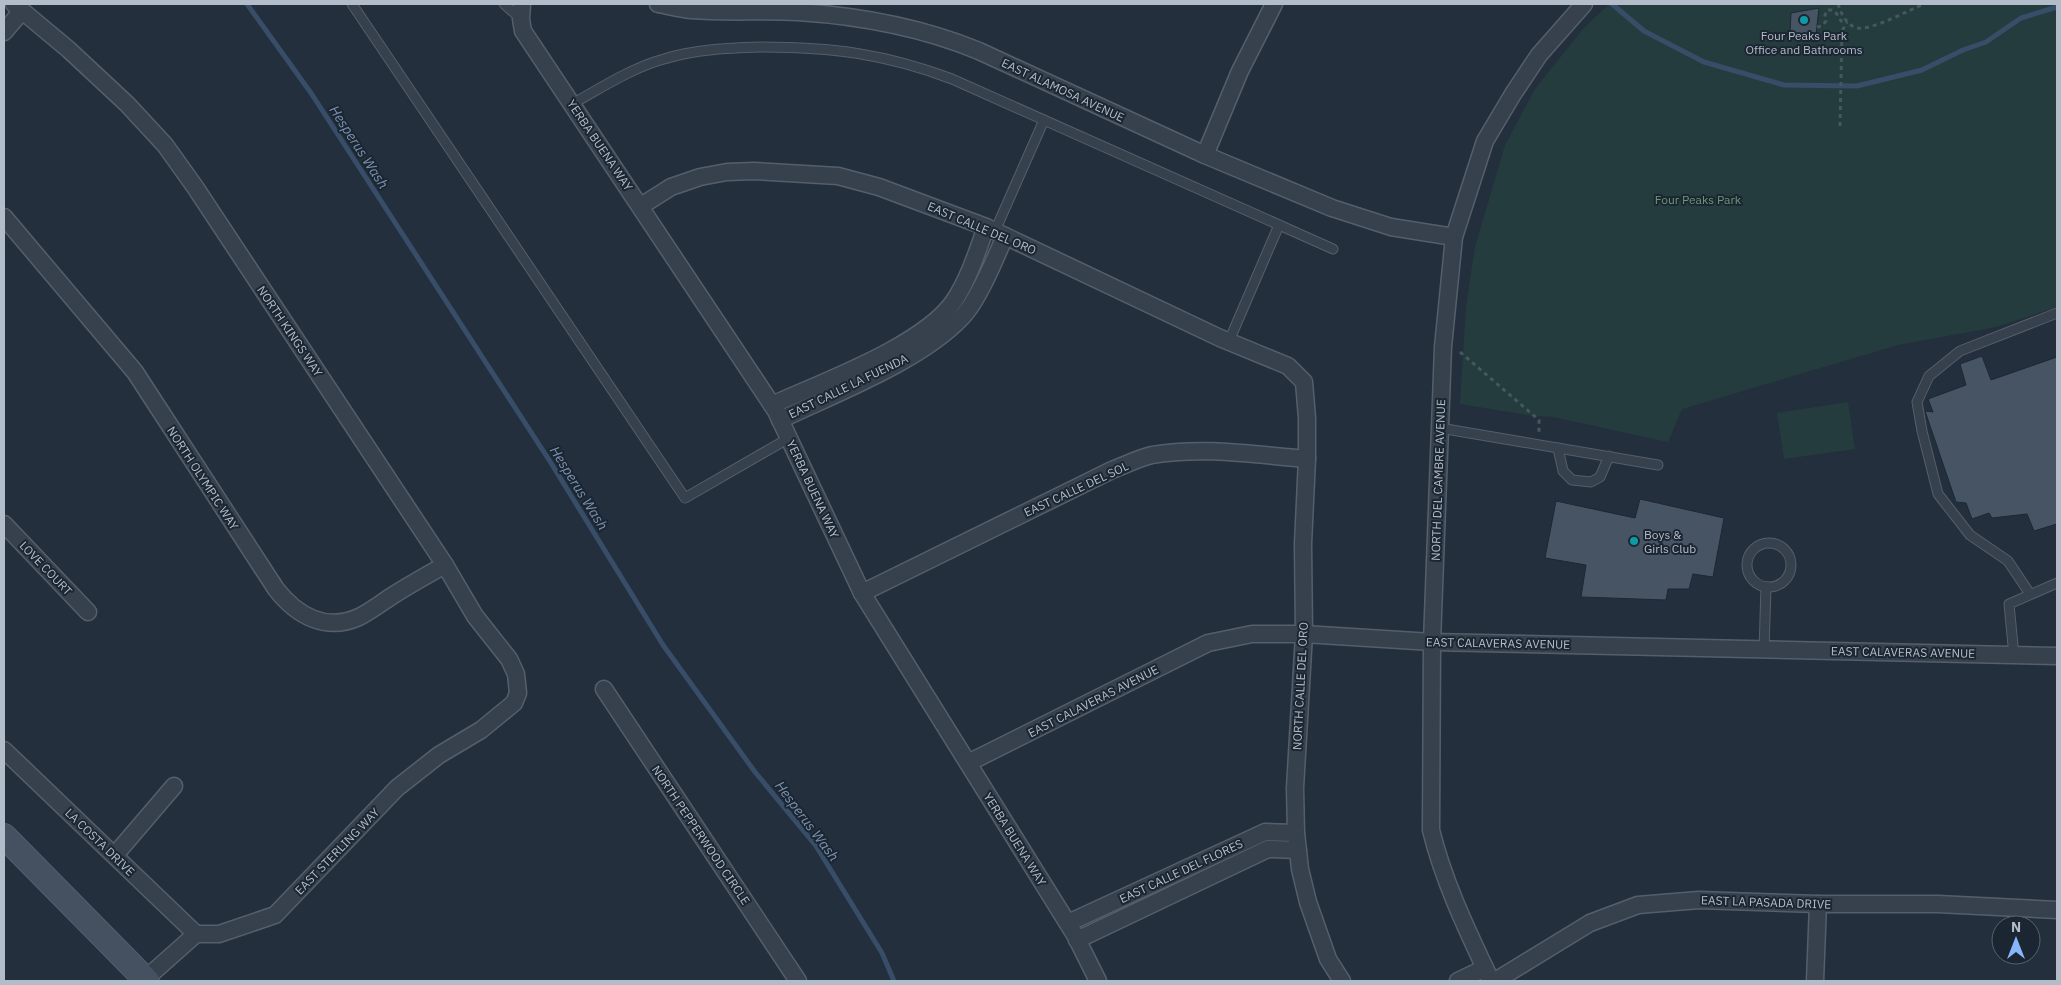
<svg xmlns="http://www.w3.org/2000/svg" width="2061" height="985" font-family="'IBM Plex Sans',sans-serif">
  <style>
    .green { fill: #253c3e }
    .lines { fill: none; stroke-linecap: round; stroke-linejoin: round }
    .stream { stroke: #384d67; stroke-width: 5 }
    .building { fill: #475464; stroke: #1e2834 }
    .service-casing { stroke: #555f6b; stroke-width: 11 }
    .minor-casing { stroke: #555f6b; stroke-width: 19 }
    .secondary-casing { stroke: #555f6b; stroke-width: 26 }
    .path { stroke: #43595b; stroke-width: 3; stroke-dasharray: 4 4; stroke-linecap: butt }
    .service { stroke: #37414d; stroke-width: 9 }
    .minor { stroke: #37414d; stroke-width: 16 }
    .secondary { stroke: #455060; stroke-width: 24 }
    .culture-dot { fill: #0f9aa8; stroke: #1c2632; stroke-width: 2 }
    .labels { text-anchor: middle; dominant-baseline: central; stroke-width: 4; stroke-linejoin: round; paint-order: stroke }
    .poi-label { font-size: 12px; fill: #b3bcc9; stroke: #1c2632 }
    .street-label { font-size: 12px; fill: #b3bcc9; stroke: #1c2632 }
    .park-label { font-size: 12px; fill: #6a9a74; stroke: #1c2632 }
    .water-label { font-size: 14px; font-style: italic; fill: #7a93b1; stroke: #1c2632 }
  </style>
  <rect width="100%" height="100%" fill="#232f3d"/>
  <!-- green -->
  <g class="green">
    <polygon points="1609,4 2057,4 2057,307 1996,327 1898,345 1682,409 1668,442 1553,417 1533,416 1460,404 1466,306 1475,247 1505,145 1535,89 1582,30"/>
    <polygon points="1848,402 1855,449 1784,459 1777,413"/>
  </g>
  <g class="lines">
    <!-- stream -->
    <g class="stream">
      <polyline points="247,4 311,93 551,463 663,645 755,772 816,846 882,953 894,981"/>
      <polyline points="1612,4 1644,31 1704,62 1784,85 1857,86 1922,70 1963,50 1986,42 2021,18 2057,7"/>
    </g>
  </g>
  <!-- building -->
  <g class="building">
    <polygon points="1819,8 1816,35 1802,39 1790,33 1791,13"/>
    <polygon points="1982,356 1991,380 2057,357 2057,524 2034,531 2027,514 1992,518 1989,513 1972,519 1966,503 1956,502 1925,411 1933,412 1928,399 1966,385 1960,364"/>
    <polygon points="1640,499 1724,518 1713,577 1693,574 1689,589 1668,589 1666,600 1581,597 1586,565 1545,558 1556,501 1635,518"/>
  </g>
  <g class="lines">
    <!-- service casing -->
    <g class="service-casing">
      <g id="service">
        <polyline points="352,4 685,498 789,438"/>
        <polyline points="504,4 521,19"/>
        <path d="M572,104c29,-16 59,-36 92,-45 31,-10 66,-11 98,-12 70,0 124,7 190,32l381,170"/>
        <polyline points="995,231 1044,120"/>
        <polyline points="1229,341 1279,225"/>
        <polyline points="1440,428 1658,465"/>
        <polyline points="1558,448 1563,471 1572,480 1591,482 1600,477 1609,456"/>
        <circle cx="1769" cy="565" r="22"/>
        <polyline points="2030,594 2008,561 1970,535 1938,494 1922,431 1917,402 1929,376 1960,351 2057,313"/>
        <polyline points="1764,650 1766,587"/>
        <polyline points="2014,656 2009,604 2057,583"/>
      </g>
    </g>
    <!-- minor casing -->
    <g class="minor-casing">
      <g id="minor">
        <polyline points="14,4 68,49 127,104 165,145 195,187 445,565 475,616 509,659 516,674 518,693 514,703 481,730 439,755 397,788 275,915 219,934 196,934 143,981"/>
        <polyline points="522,4 521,19 523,31 776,411 862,593 1075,935 1098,981"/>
        <path d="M658,4c11,2 22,5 33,6 36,3 71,0 107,2 62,4 123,15 181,39l226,104 127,53 59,19 63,10"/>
        <polyline points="4,32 22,11"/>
        <polyline points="1205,155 1240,71 1274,4"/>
        <polyline points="641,206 671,187 700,177 727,172 754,171 838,176 879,187 986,227 1220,338 1288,366 1304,382 1307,418 1307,459 1303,544 1304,634 1295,788 1296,833 1300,869 1308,902 1328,959 1342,981"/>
        <path d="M4,217l131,155 141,217c21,27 50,43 83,28 12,-6 22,-14 33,-21 17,-11 35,-21 53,-31"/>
        <path d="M772,405c50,-23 151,-59 182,-104 15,-23 23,-49 32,-74"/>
        <path d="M780,420c56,-27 141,-59 182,-103 16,-16 34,-60 43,-81"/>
        <polyline points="4,524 88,612"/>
        <path d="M862,593l250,-123c13,-5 27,-12 40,-15 51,-9 104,0 155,4"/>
        <polyline points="604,689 798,981"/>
        <polyline points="4,750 196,934"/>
        <polyline points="968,763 1208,643 1252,634 1304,634 1432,642 2057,656"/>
        <polyline points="115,855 174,786"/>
        <polyline points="1068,923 1265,832 1296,833"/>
        <polyline points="1077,940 1268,849 1298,850"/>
        <polyline points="1458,981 1485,968"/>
        <path d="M1491,981c-23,-49 -47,-98 -60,-151l1,-188 11,-295 11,-110 31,-96 28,-47 26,-39 45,-51"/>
        <polyline points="1495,981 1590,923 1638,905 1699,900 1818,904 1938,904 2057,910"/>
        <polyline points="1815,981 1818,904"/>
      </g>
    </g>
    <!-- secondary casing -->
    <g class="secondary-casing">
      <polyline id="secondary" points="4,836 147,981"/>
    </g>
    <!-- path -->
    <g class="path">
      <path d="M1838,4c3,9 8,21 19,24 14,3 52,-18 67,-24"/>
      <polyline points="1817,27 1822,26 1826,21 1825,15 1827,10 1832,10 1837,14 1841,21 1847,22"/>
      <polyline points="1840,126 1842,31 1847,22"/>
      <polyline points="1460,352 1539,420 1539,432"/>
    </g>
    <!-- service -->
    <use href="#service" class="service"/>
    <!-- minor -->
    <use href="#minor" class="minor"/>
    <!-- secondary -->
    <use href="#secondary" class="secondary"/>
  </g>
  <!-- markers -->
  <g class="culture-dot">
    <circle cx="1804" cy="20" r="5"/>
    <circle cx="1634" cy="541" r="5"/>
  </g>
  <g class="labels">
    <!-- poi labels -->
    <g class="poi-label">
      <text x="1804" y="35">Four Peaks Park<tspan x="1804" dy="14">Office and Bathrooms</tspan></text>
      <text x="1644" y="534" text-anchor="start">Boys &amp;<tspan x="1644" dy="14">Girls Club</tspan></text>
    </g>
    <!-- street labels -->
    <g class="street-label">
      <text transform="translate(1063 90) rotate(25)">EAST ALAMOSA AVENUE</text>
      <text transform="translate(600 145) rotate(56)">YERBA BUENA WAY</text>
      <text transform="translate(982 228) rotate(23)">EAST CALLE DEL ORO</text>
      <text transform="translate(290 331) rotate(56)">NORTH KINGS WAY</text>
      <text transform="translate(848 386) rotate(-26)">EAST CALLE LA FUENDA</text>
      <text transform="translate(203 478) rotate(57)">NORTH OLYMPIC WAY</text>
      <text transform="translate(1438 480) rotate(-88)">NORTH DEL CAMBRE AVENUE</text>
      <text transform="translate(813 489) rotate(65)">YERBA BUENA WAY</text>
      <text transform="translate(1076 489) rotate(-25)">EAST CALLE DEL SOL</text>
      <text transform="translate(46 568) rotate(46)">LOVE COURT</text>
      <text transform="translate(1498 643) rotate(1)">EAST CALAVERAS AVENUE</text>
      <text transform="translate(1903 652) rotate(1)">EAST CALAVERAS AVENUE</text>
      <text transform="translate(1300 686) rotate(-87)">NORTH CALLE DEL ORO</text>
      <text transform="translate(1093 701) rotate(-27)">EAST CALAVERAS AVENUE</text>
      <text transform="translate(701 835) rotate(56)">NORTH PEPPERWOOD CIRCLE</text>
      <text transform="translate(1015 839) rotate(58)">YERBA BUENA WAY</text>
      <text transform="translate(100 842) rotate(44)">LA COSTA DRIVE</text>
      <text transform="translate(337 851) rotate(-46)">EAST STERLING WAY</text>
      <text transform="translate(1181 871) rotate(-25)">EAST CALLE DEL FLORES</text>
      <text transform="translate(1766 902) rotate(2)">EAST LA PASADA DRIVE</text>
    </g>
    <!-- park labels -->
    <g class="park-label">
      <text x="1698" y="199">Four Peaks Park</text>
    </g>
    <!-- water labels -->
    <g class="water-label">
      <text transform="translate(359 147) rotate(57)">Hesperus Wash</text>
      <text transform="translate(579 488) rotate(58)">Hesperus Wash</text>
      <text transform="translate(807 821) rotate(53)">Hesperus Wash</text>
    </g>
  </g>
  <!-- border -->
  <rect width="2061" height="985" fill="none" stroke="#b3bcc9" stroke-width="10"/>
  <!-- north arrow -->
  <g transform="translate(2016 940)"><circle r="24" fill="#1c2632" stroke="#58626e"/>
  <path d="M0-4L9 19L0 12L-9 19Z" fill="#87b6f9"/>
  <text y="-8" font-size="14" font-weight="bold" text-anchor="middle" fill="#b3bcc9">N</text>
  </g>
</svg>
